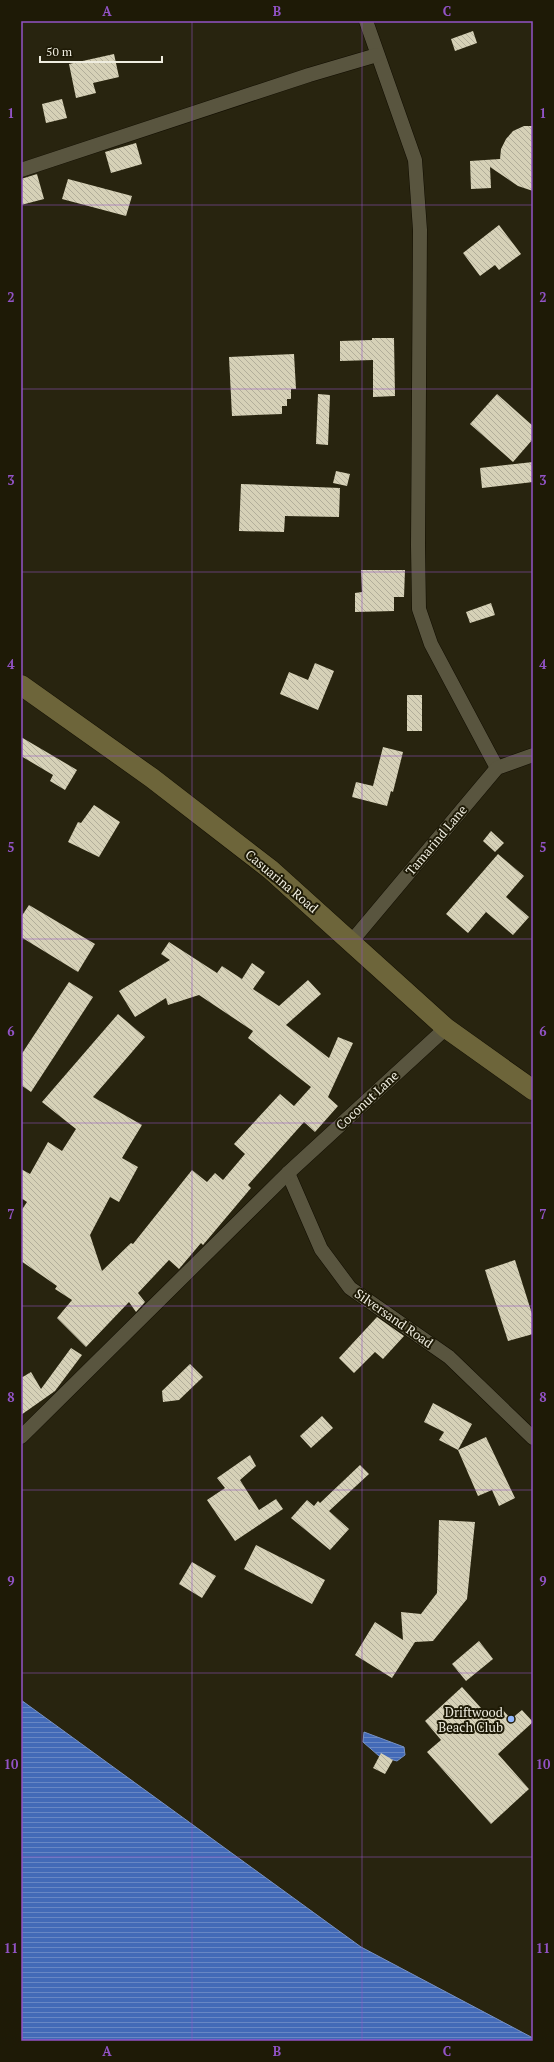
<svg xmlns="http://www.w3.org/2000/svg" width="554" height="2062" font-family="'PT Serif',serif">
  <style>
    .water { fill: url(#water-rules); stroke: #7791c3 }
    .building { fill: url(#building-back-hatch) }
    .lines { fill: none; stroke-linecap: round; stroke-linejoin: round }
    .street-casing { stroke: #110d00; stroke-width: 15 }
    .secondary-casing { stroke: #110d00; stroke-width: 21 }
    .street { stroke: #59553f; stroke-width: 14 }
    .secondary { stroke: #6d653a; stroke-width: 20 }
    .grid { fill: none; stroke: #9253c6; stroke-width: 1; stroke-opacity: 0.55 }
    .poi-dot { fill: #92b7fd; stroke: #1e1a06; stroke-width: 1.5 }
    .labels { text-anchor: middle; dominant-baseline: central; stroke-width: 4; stroke-linejoin: round; paint-order: stroke }
    .street-label { font-size: 13px; fill: #efede0; stroke: #1e1a06 }
    .poi-label { font-size: 13px; fill: #efede0; stroke: #1e1a06; text-anchor: end }
    .neatline { fill: none; stroke: #9253c6; stroke-width: 1.5 }
    .grid-label { font-size: 13px; text-anchor: middle; font-weight: bold; fill: #9253c6 }
  </style>
  <defs>
    <pattern id="water-rules" width="6" height="5" patternUnits="userSpaceOnUse"><rect width="6" height="5" fill="#436ab7"/><path d="M0 2.5h6" fill="none" stroke="#6887c4"/></pattern>
    <pattern id="building-back-hatch" width="6" height="6" patternUnits="userSpaceOnUse"><rect width="6" height="6" fill="#d6d1b7"/><path d="M-1 5l2 2M0 0l6 6M5-1l2 2" fill="none" stroke="#b2ae9a"/></pattern>
  </defs>
  <rect width="100%" height="100%" fill="#28240f"/>
  <!-- water -->
  <g class="water">
    <polygon points="21,1700 361,1947 533,2038 533,2041 21,2041"/>
    <polygon points="364,1732 404,1747 405,1755 397,1761 379,1756 363,1742"/>
  </g>
  <!-- building -->
  <g class="building">
    <polygon points="473,31 477,43 455,51 451,39"/>
    <polygon points="114,54 119,77 93,83 96,93 76,98 69,64"/>
    <polygon points="62,99 67,118 46,123 42,104"/>
    <polygon points="524,126 533,126 533,191 518,186 490,167 491,188 471,189 470,161 500,159 501,149 506,139 513,131"/>
    <polygon points="136,143 142,164 111,173 105,152"/>
    <polygon points="37,174 44,199 21,205 21,179"/>
    <polygon points="68,179 132,196 126,216 62,199"/>
    <polygon points="499,225 521,254 499,270 495,265 480,276 463,253"/>
    <polygon points="372,338 394,338 395,396 373,397 373,360 340,361 340,341 372,340"/>
    <polygon points="294,354 296,389 291,389 291,399 287,399 287,406 282,406 282,414 232,416 229,357"/>
    <polygon points="318,394 330,395 328,445 316,444"/>
    <polygon points="497,394 533,426 533,439 513,462 470,424"/>
    <polygon points="533,462 533,482 482,488 480,468"/>
    <polygon points="336,471 350,474 347,486 333,483"/>
    <polygon points="241,484 340,488 339,517 285,516 284,532 239,531"/>
    <polygon points="361,570 405,570 404,597 394,597 394,611 355,612 355,593 362,592"/>
    <polygon points="491,603 495,615 470,623 466,612"/>
    <polygon points="315,663 334,671 318,710 280,694 289,672 308,680"/>
    <rect x="407" y="695" width="15" height="36"/>
    <polygon points="21,737 77,770 65,790 50,781 53,775 21,756"/>
    <polygon points="383,747 403,752 393,792 391,791 387,806 352,797 356,782 373,786"/>
    <polygon points="94,805 120,822 99,857 68,842 78,822 81,823"/>
    <polygon points="491,831 504,843 495,852 483,841"/>
    <polygon points="498,854 524,876 506,897 529,917 513,935 486,912 468,933 446,914"/>
    <polygon points="29,905 95,944 78,972 21,937 21,917"/>
    <polygon points="169,942 217,973 222,966 242,979 252,963 265,972 253,989 279,1006 308,980 321,994 286,1025 329,1058 338,1037 353,1043 328,1097 338,1106 315,1132 304,1122 248,1185 251,1188 203,1245 201,1243 179,1269 169,1260 138,1293 145,1302 136,1312 129,1302 86,1347 57,1318 72,1300 55,1289 57,1286 21,1261 21,1211 27,1202 21,1198 21,1169 30,1174 48,1142 62,1151 76,1129 42,1102 118,1014 145,1037 93,1097 142,1125 122,1158 138,1167 119,1202 110,1197 90,1235 102,1271 131,1243 133,1244 192,1170 207,1182 215,1173 223,1180 245,1154 234,1144 280,1094 294,1106 311,1087 248,1038 253,1031 199,995 168,1005 166,998 135,1017 119,991 170,960 161,954"/>
    <polygon points="69,982 93,997 31,1092 21,1085 21,1055"/>
    <polygon points="515,1260 533,1317 533,1334 508,1341 485,1270"/>
    <polygon points="377,1317 404,1336 383,1359 375,1352 354,1373 339,1358"/>
    <polygon points="71,1348 82,1355 55,1391 21,1415 21,1378 31,1372 41,1389"/>
    <polygon points="190,1364 203,1377 179,1400 163,1402 162,1391"/>
    <polygon points="433,1403 472,1424 458,1450 486,1437 515,1498 499,1506 492,1490 478,1496 458,1450 439,1440 444,1432 424,1422"/>
    <polygon points="322,1416 333,1428 311,1448 300,1436"/>
    <polygon points="250,1455 256,1466 240,1480 259,1510 276,1499 283,1509 235,1541 207,1500 225,1488 217,1478"/>
    <polygon points="360,1465 369,1474 329,1511 349,1529 330,1550 291,1518 307,1500 314,1506 318,1501 320,1503"/>
    <polygon points="439,1520 475,1522 467,1599 433,1641 415,1642 392,1678 355,1655 375,1622 403,1640 401,1612 421,1614 437,1593"/>
    <polygon points="256,1545 325,1580 312,1604 244,1569"/>
    <polygon points="192,1562 216,1576 202,1598 179,1584"/>
    <polygon points="479,1641 493,1659 466,1681 452,1664"/>
    <polygon points="462,1687 490,1718 501,1708 511,1719 522,1710 533,1722 498,1754 529,1789 491,1824 427,1752 441,1740 425,1721"/>
    <polygon points="381,1753 393,1760 385,1774 373,1768"/>
  </g>
  <g class="lines">
    <!-- street casing -->
    <g class="street-casing">
      <g id="street">
        <polyline points="366,21 415,160 420,230 418,546 419,609 431,644 497,768"/>
        <polyline points="21,170 309,75 377,55"/>
        <polyline points="351,942 497,768 533,755"/>
        <polyline points="288,1173 321,1249 350,1288 449,1357 533,1438"/>
        <polyline points="21,1437 288,1173 446,1028"/>
      </g>
    </g>
    <!-- secondary casing -->
    <g class="secondary-casing">
      <polyline id="secondary" points="21,685 152,778 271,870 446,1028 533,1090"/>
    </g>
    <!-- street -->
    <use href="#street" class="street"/>
    <!-- secondary -->
    <use href="#secondary" class="secondary"/>
  </g>
  <!-- grid -->
  <path class="grid" d="M192,21v2020M362,21v2020M21,205h512M21,389h512M21,572h512M21,756h512M21,939h512M21,1123h512M21,1306h512M21,1490h512M21,1673h512M21,1857h512"/>
  <!-- markers -->
  <circle class="poi-dot" cx="511" cy="1719" r="4"/>
  <g class="labels">
    <!-- street labels -->
    <g class="street-label">
      <text transform="translate(436 840) rotate(-50)">Tamarind Lane</text>
      <text transform="translate(282 881) rotate(40)">Casuarina Road</text>
      <text transform="translate(367 1100) rotate(-43)">Coconut Lane</text>
      <text transform="translate(394 1318) rotate(35)">Silversand Road</text>
    </g>
    <!-- poi labels -->
    <g class="poi-label">
      <text x="503" y="1712">Driftwood<tspan x="503" dy="15">Beach Club</tspan></text>
    </g>
  </g>
  <!-- border -->
  <rect width="554" height="2062" fill="none" stroke="#1e1a06" stroke-width="44"/>
  <!-- scale -->
  <path d="M40 56v6h122v-6" fill="none" stroke="#efede0" stroke-width="2"/>
  <text x="46" y="56" font-size="12" fill="#efede0" stroke="#1e1a06" stroke-width="3" paint-order="stroke">50 m</text>
  <rect x="22" y="22" width="510" height="2018" class="neatline"/>
  <g class="grid-label">
    <text x="107" y="16">A</text>
    <text x="277" y="16">B</text>
    <text x="447" y="16">C</text>
    <text x="11" y="118">1</text>
    <text x="543" y="118">1</text>
    <text x="11" y="302">2</text>
    <text x="543" y="302">2</text>
    <text x="11" y="485">3</text>
    <text x="543" y="485">3</text>
    <text x="11" y="669">4</text>
    <text x="543" y="669">4</text>
    <text x="11" y="852">5</text>
    <text x="543" y="852">5</text>
    <text x="11" y="1036">6</text>
    <text x="543" y="1036">6</text>
    <text x="11" y="1219">7</text>
    <text x="543" y="1219">7</text>
    <text x="11" y="1402">8</text>
    <text x="543" y="1402">8</text>
    <text x="11" y="1586">9</text>
    <text x="543" y="1586">9</text>
    <text x="11" y="1769">10</text>
    <text x="543" y="1769">10</text>
    <text x="11" y="1953">11</text>
    <text x="543" y="1953">11</text>
    <text x="107" y="2056">A</text>
    <text x="277" y="2056">B</text>
    <text x="447" y="2056">C</text>
  </g>
</svg>
